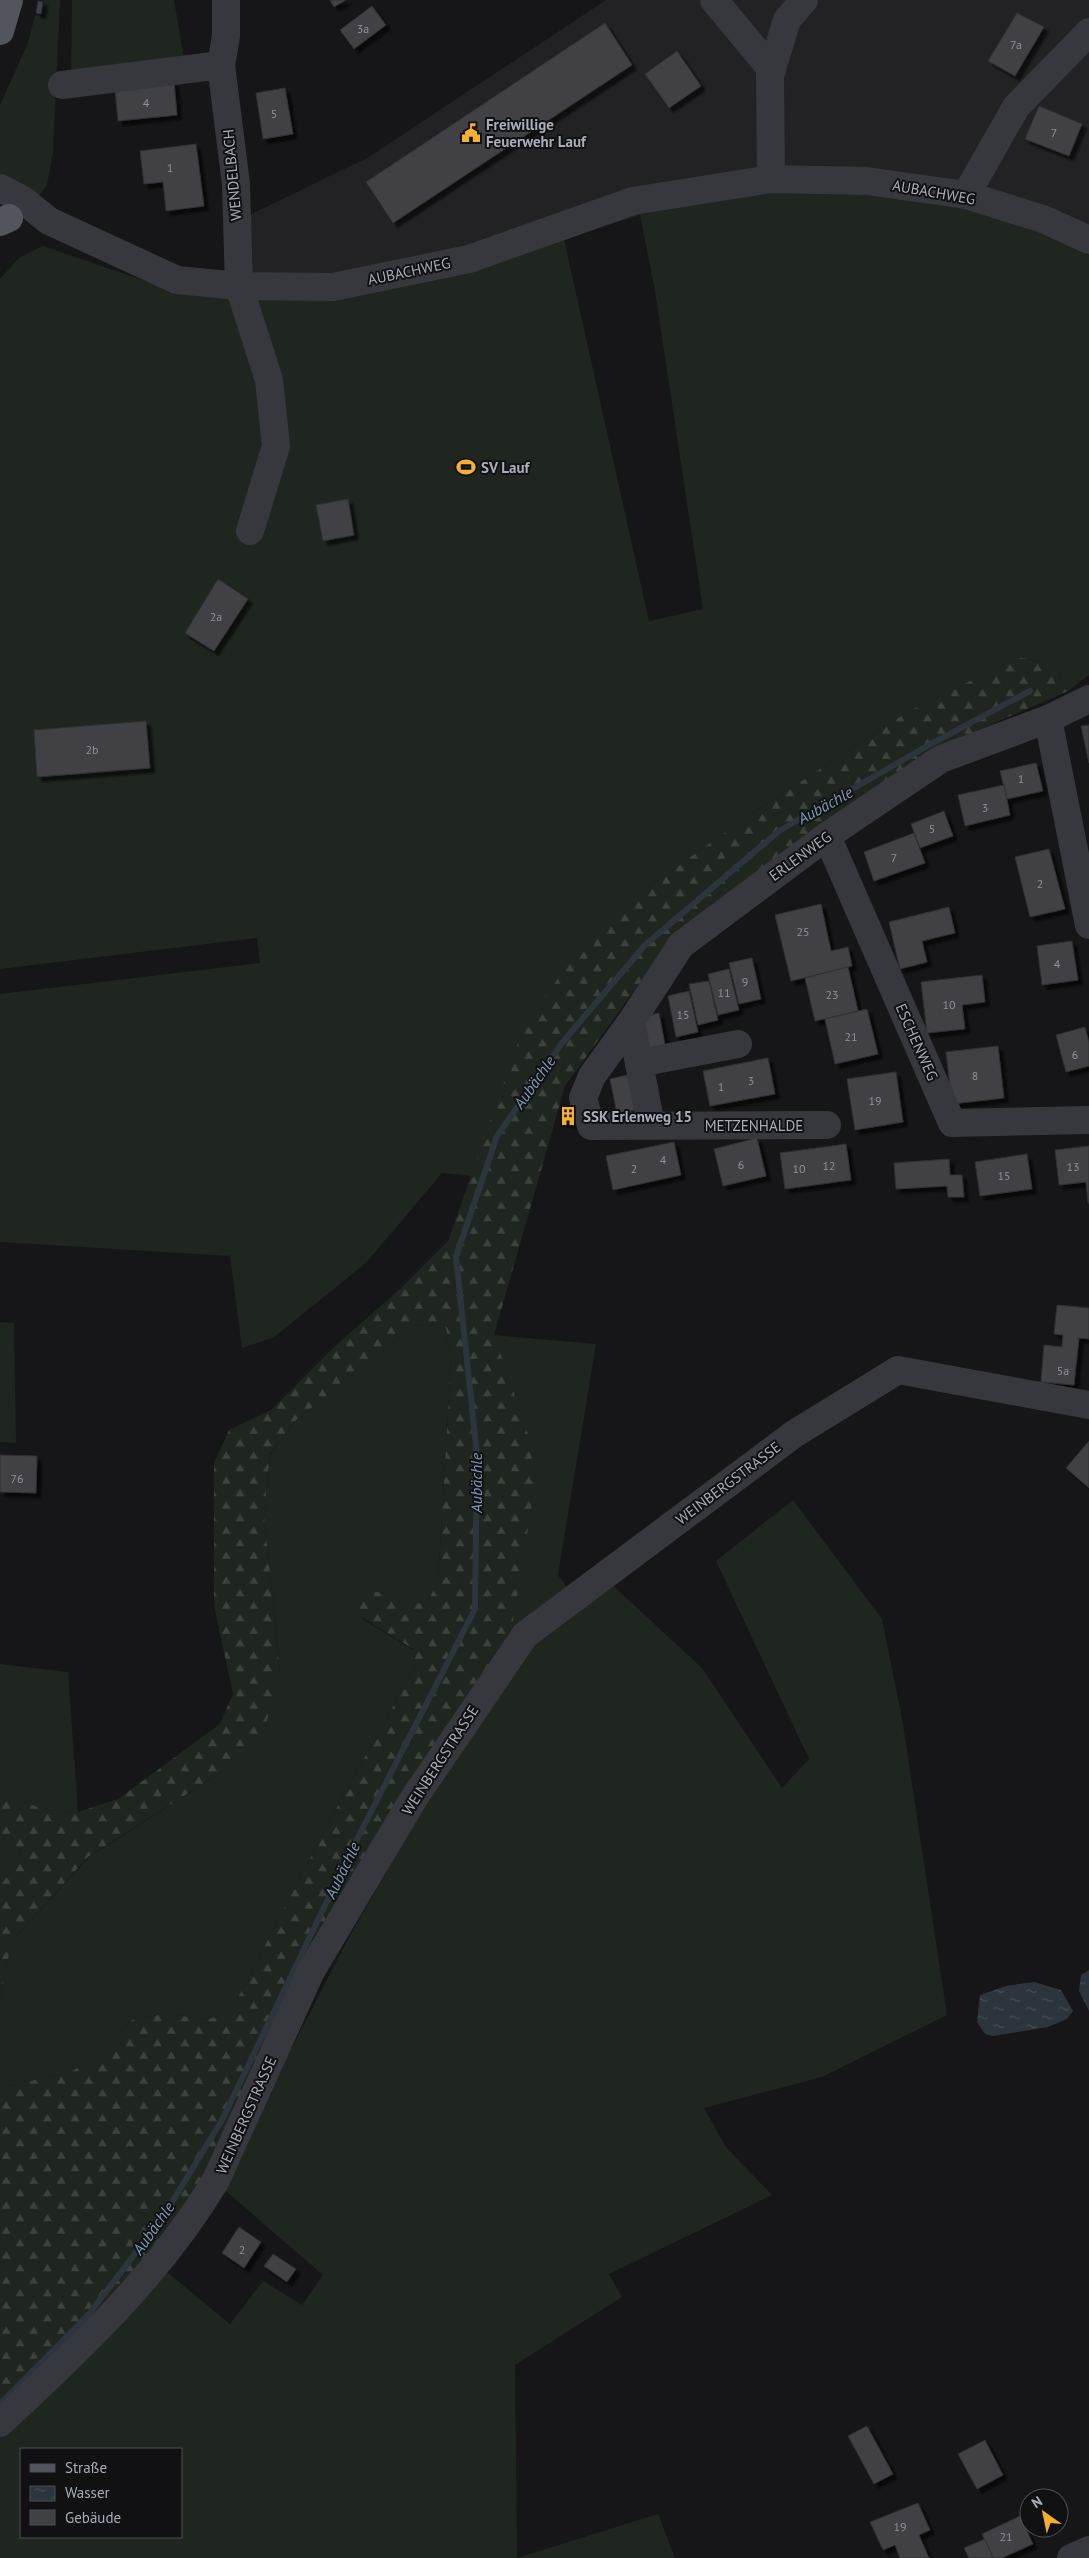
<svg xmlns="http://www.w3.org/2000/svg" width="1089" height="2558" font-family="'PT Sans',sans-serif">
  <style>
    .built { fill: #222225 }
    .grass { fill: #1e261f; fill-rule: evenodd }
    .forest { fill: url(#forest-firs) }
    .water { fill: url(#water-ripples) }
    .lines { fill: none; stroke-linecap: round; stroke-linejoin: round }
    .stream { stroke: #2c353c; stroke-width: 6 }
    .building { fill: #404145; stroke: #303034; filter: url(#shadow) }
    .minor { stroke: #37383d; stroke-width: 28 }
    .major { stroke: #53555c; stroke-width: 28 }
    .labels { text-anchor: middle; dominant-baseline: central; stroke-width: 4; stroke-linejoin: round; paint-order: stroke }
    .number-label { font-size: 12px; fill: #8e929b }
    .poi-label { font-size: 15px; font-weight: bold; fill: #a8adb8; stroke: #111113; text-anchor: start }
    .street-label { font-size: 15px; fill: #a8adb8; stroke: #111113 }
    .water-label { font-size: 16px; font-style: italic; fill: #7f9bb3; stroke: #111113 }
  </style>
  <defs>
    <pattern id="forest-firs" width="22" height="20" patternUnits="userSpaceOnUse" patternTransform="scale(1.25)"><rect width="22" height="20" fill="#1e261f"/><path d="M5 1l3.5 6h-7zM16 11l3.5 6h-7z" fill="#3c433d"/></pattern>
    <pattern id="water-ripples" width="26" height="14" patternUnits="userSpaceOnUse" patternTransform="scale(1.25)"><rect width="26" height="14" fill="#2c353c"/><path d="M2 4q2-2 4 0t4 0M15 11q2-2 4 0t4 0" fill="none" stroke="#485056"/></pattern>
    <filter id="shadow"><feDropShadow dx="4.5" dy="4.5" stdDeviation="1" flood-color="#0009"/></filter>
  </defs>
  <rect width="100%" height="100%" fill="#161618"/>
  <!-- built -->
  <polygon class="built" points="606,0 1089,0 1089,255 818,193 732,194 640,215 463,270 237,293 243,218 369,157"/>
  <!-- grass -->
  <g class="grass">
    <polygon points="39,0 60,0 53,153 47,185 39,196 0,176 0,105 28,43 35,15 42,16 44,1"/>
    <polygon points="72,0 174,0 185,64 71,76"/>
    <polygon points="818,193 899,194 993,215 1089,255 1089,675 1068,691 1053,665 1019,657 909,711 745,818 633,898 478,1157 473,1176 442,1173 366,1263 274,1337 242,1348 230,1256 0,1242 0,994 260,963 257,938 0,969 0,279 20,257 43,246 157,285 237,293 564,239 649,621 703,609 655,291 640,215 732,194"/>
    <polygon points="0,1322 14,1323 16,1443 0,1442"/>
    <polygon points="414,1325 446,1328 451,1361 438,1583 425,1605 374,1591 361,1618 413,1650 416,1665 332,1816 230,2013 208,2019 165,2014 133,2019 101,2055 70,2072 0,2088 0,1997 12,1941 89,1857 231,1766 280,1673 264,1514 270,1455 295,1421"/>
    <polygon points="494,1335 596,1344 558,1575 569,1590 509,1646"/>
    <path d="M793,1500l89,119 20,99 45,297 -125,62 -118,31 22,39 46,48 -163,79 13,23 -107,68 2,193 141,-44 17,44h-675v-128l162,-162 68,56 33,-43 39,24 21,-30 -103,-89 127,-245 113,-197 66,-98 81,-66 95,88 80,120 27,-29 -93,-198zM21,2449h160v88h-160z"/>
    <polygon points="0,1664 68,1672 78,1812 45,1810 0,1792"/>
    <polygon points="0,1835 20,1851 18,1865 0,1885"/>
  </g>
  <!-- forest -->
  <polygon class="forest" points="1019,657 1053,665 1068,691 935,749 673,937 565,1086 494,1335 529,1437 535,1485 509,1646 209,2178 154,2260 0,2416 0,2088 70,2072 101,2055 133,2019 165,2014 208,2019 230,2013 332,1816 416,1665 413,1649 361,1617 358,1601 374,1591 425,1605 438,1583 451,1361 446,1328 414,1325 295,1421 270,1454 264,1514 280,1674 266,1724 231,1766 88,1857 12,1941 0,1997 0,1885 18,1865 20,1851 0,1835 0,1792 45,1810 78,1812 118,1799 220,1724 233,1694 214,1605 214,1463 229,1430 271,1410 333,1348 401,1288 448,1241 523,1028 564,970 633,898 745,818 909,711"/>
  <!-- water -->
  <g class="water">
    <polygon points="1089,1970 1089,2011 1079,1991 1081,1975"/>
    <polygon points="1034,1982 1061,1990 1073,2011 1067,2019 1048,2027 993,2036 985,2034 977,2022 980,1995 1006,1986"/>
  </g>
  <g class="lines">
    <!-- stream -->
    <polyline class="stream" points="0,2404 89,2314 163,2217 222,2120 354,1845 475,1609 477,1455 456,1257 497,1136 562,1043 645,945 779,831 929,745 1030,691"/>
  </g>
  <!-- building -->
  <g class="building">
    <polygon points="330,0 346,0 334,7"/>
    <polygon points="38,1 43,2 41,14 36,13"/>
    <polygon points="372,6 386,25 354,49 340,30"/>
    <polygon points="1017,13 1044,27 1015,76 988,61"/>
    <polygon points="605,23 632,65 393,223 366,182"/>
    <polygon points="677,51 701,86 669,108 645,74"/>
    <polygon points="174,82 177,115 118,121 115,89"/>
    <polygon points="285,88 293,134 263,139 256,93"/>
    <polygon points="1039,106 1082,124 1069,156 1025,139"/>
    <polygon points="196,144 204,206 166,211 163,182 144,184 140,151"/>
    <polygon points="348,499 354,535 323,541 316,505"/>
    <polygon points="218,579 248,599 214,651 185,633"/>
    <polygon points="146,721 150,768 37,777 34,730"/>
    <polygon points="1089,725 1089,763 1081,726"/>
    <polygon points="1036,763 1043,791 1007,799 1000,771"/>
    <polygon points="1004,785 1010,815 965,826 958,795"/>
    <polygon points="944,811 953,836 920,848 911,824"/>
    <polygon points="914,833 925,863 874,881 864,852"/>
    <polygon points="1049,849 1065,909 1030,917 1015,857"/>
    <polygon points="821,904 831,951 848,947 852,966 791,981 775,915"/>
    <polygon points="949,907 955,933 922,941 927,962 900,969 889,922"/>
    <polygon points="1072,941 1078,980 1042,985 1037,946"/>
    <polygon points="752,958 761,999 739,1004 729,963"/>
    <polygon points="848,967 858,1011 815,1021 805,978"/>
    <polygon points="729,969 739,1010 718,1015 708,974"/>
    <polygon points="982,975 985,1002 962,1005 965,1029 927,1033 921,982"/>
    <polygon points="709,981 718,1020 698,1025 689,984"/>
    <polygon points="689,991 698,1032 676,1037 668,996"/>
    <polygon points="867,1009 878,1054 835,1064 825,1019"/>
    <polygon points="659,1013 666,1050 650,1053 642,1017"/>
    <polygon points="1085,1027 1089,1043 1089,1066 1066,1072 1056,1035"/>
    <polygon points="998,1046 1004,1098 952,1104 946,1052"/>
    <polygon points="768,1058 775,1094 710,1106 703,1071"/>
    <polygon points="896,1072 903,1122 855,1130 847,1079"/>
    <polygon points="628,1075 636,1110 617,1114 610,1079"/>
    <polygon points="565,1107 575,1110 572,1124 561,1122"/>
    <polygon points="757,1138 766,1176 723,1186 714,1149"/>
    <polygon points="674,1142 681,1175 613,1190 606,1156"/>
    <polygon points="846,1144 851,1180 785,1189 780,1153"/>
    <polygon points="1089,1146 1089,1203 1088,1203 1086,1182 1059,1185 1055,1150"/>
    <polygon points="1027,1154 1032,1189 980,1196 975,1162"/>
    <polygon points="949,1159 950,1175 962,1175 964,1197 948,1197 947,1186 896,1189 894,1163"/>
    <polygon points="1057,1305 1089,1308 1089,1339 1079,1338 1074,1385 1041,1382 1044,1345 1062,1347 1063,1335 1054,1334"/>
    <polygon points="1089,1441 1089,1488 1066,1468"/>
    <polygon points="0,1455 37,1456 36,1493 0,1492"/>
    <polygon points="239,2227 261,2242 244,2268 222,2253"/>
    <polygon points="273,2254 296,2269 287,2282 264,2266"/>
    <polygon points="867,2426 893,2474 874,2484 848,2436"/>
    <polygon points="985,2440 1003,2475 977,2489 958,2454"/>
    <polygon points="918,2503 930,2530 919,2535 929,2558 900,2558 895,2545 883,2550 870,2522"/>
    <polygon points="1020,2516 1033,2544 1002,2558 993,2558 982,2534"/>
    <polygon points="985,2539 993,2558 969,2558 964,2548"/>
  </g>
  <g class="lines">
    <!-- minor -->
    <g class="minor">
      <polyline points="226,0 226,36 221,65 236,184 239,286 269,380 276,446 250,531"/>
      <polyline points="714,0 772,70"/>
      <polyline points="62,85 221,65"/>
      <polyline points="771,179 770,75 787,20 804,0"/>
      <polyline points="0,188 23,200 49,221 177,280 239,286 333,287 469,259 633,201 771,179 867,181 966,195 1043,219 1089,240"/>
      <polyline points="966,195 1016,107 1089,32"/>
      <polyline points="1048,719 1089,925"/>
      <polyline points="827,836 952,1123 1089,1120"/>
      <polyline points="631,1022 651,1125"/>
      <polyline points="639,1063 738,1044"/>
      <polyline points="827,1125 591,1126 583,1098 592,1076 631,1022 681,945 827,836 941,759 1048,719 1089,699"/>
      <path d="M0,2423c80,-74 160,-149 216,-243l95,-209 103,-173 111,-163 269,-201 104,-64 191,35"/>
      <polyline points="1071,2558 1089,2550"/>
    </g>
    <!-- major -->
    <g class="major">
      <polyline points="0,31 9,0"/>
      <polyline points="0,222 9,218"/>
    </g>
  </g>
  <!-- icons -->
  <defs>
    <g id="civic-bare" transform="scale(1.5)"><path d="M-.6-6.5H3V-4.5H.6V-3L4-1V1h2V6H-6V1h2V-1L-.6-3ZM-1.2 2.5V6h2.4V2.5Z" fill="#f2b134" stroke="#111113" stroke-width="2.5" paint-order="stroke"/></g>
    <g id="stadium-bare" transform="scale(1.5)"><path d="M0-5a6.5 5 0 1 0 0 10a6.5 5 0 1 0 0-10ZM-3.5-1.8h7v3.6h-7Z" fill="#f2b134" stroke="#111113" stroke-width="2.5" paint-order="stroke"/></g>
    <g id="building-bare" transform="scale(1.5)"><path d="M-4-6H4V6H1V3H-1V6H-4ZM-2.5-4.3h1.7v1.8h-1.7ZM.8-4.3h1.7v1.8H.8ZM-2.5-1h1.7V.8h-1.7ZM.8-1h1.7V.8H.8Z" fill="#f2b134" stroke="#111113" stroke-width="2.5" paint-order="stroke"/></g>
  </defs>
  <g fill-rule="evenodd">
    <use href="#civic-bare" x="471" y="133"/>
    <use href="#stadium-bare" x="466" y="467"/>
    <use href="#building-bare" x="568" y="1116"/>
  </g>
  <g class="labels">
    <!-- number labels -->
    <g class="number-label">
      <text x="363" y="28">3a</text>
      <text x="1016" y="44">7a</text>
      <text x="146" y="102">4</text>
      <text x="274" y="113">5</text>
      <text x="1054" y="132">7</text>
      <text x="170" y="167">1</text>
      <text x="216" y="616">2a</text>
      <text x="92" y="749">2b</text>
      <text x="1021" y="778">1</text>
      <text x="985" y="807">3</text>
      <text x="932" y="828">5</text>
      <text x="894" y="857">7</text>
      <text x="1040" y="883">2</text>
      <text x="803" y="931">25</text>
      <text x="1057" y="963">4</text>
      <text x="745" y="981">9</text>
      <text x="724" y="992">11</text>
      <text x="832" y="994">23</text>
      <text x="949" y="1004">10</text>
      <text x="683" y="1014">15</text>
      <text x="851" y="1036">21</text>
      <text x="1075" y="1054">6</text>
      <text x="975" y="1075">8</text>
      <text x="751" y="1080">3</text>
      <text x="721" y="1086">1</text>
      <text x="875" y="1100">19</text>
      <text x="663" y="1159">4</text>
      <text x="741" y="1164">6</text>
      <text x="829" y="1165">12</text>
      <text x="1073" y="1166">13</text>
      <text x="634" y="1168">2</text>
      <text x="799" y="1168">10</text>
      <text x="1004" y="1175">15</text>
      <text x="1063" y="1370">5a</text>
      <text x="17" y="1478">76</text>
      <text x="242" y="2249">2</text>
      <text x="900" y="2526">19</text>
      <text x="1006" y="2536">21</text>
    </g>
    <!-- poi labels -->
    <g class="poi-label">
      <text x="486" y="124">Freiwillige<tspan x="486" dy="17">Feuerwehr Lauf</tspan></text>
      <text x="481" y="467">SV Lauf</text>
      <text x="583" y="1116">SSK Erlenweg 15</text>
    </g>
    <!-- street labels -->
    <g class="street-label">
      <text transform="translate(232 175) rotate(-95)">WENDELBACH</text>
      <text transform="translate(934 192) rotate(10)">AUBACHWEG</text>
      <text transform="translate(409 271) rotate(-12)">AUBACHWEG</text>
      <text transform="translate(800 856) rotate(-36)">ERLENWEG</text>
      <text transform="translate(917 1042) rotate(66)">ESCHENWEG</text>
      <text x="754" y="1125">METZENHALDE</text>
      <text transform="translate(728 1483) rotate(-37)">WEINBERGSTRASSE</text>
      <text transform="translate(440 1760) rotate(-57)">WEINBERGSTRASSE</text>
      <text transform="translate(246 2115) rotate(-66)">WEINBERGSTRASSE</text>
    </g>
    <!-- water labels -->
    <g class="water-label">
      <text transform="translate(825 805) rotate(-29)">Aubächle</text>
      <text transform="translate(534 1082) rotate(-55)">Aubächle</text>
      <text transform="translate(476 1483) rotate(-90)">Aubächle</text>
      <text transform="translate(342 1870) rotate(-64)">Aubächle</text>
      <text transform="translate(153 2228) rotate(-55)">Aubächle</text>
    </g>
  </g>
  <!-- legend -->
  <rect x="20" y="2448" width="162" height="90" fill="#111113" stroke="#4d4f55"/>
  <rect x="30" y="2464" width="25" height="8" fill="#53555c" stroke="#4d4f55"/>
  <text x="65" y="2473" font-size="15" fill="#a8adb8">Straße</text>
  <rect x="30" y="2486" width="25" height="15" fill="url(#water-ripples)" stroke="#4d4f55"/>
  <text x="65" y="2498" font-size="15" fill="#a8adb8">Wasser</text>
  <rect x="30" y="2510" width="25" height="15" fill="#404145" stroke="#4d4f55"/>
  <text x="65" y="2523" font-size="15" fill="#a8adb8">Gebäude</text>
  <!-- north arrow -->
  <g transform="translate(1044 2513) rotate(327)"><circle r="24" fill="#111113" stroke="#4d4f55"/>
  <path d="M0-4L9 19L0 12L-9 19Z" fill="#f2b134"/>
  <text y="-8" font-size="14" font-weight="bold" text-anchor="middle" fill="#a8adb8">N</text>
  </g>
</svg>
